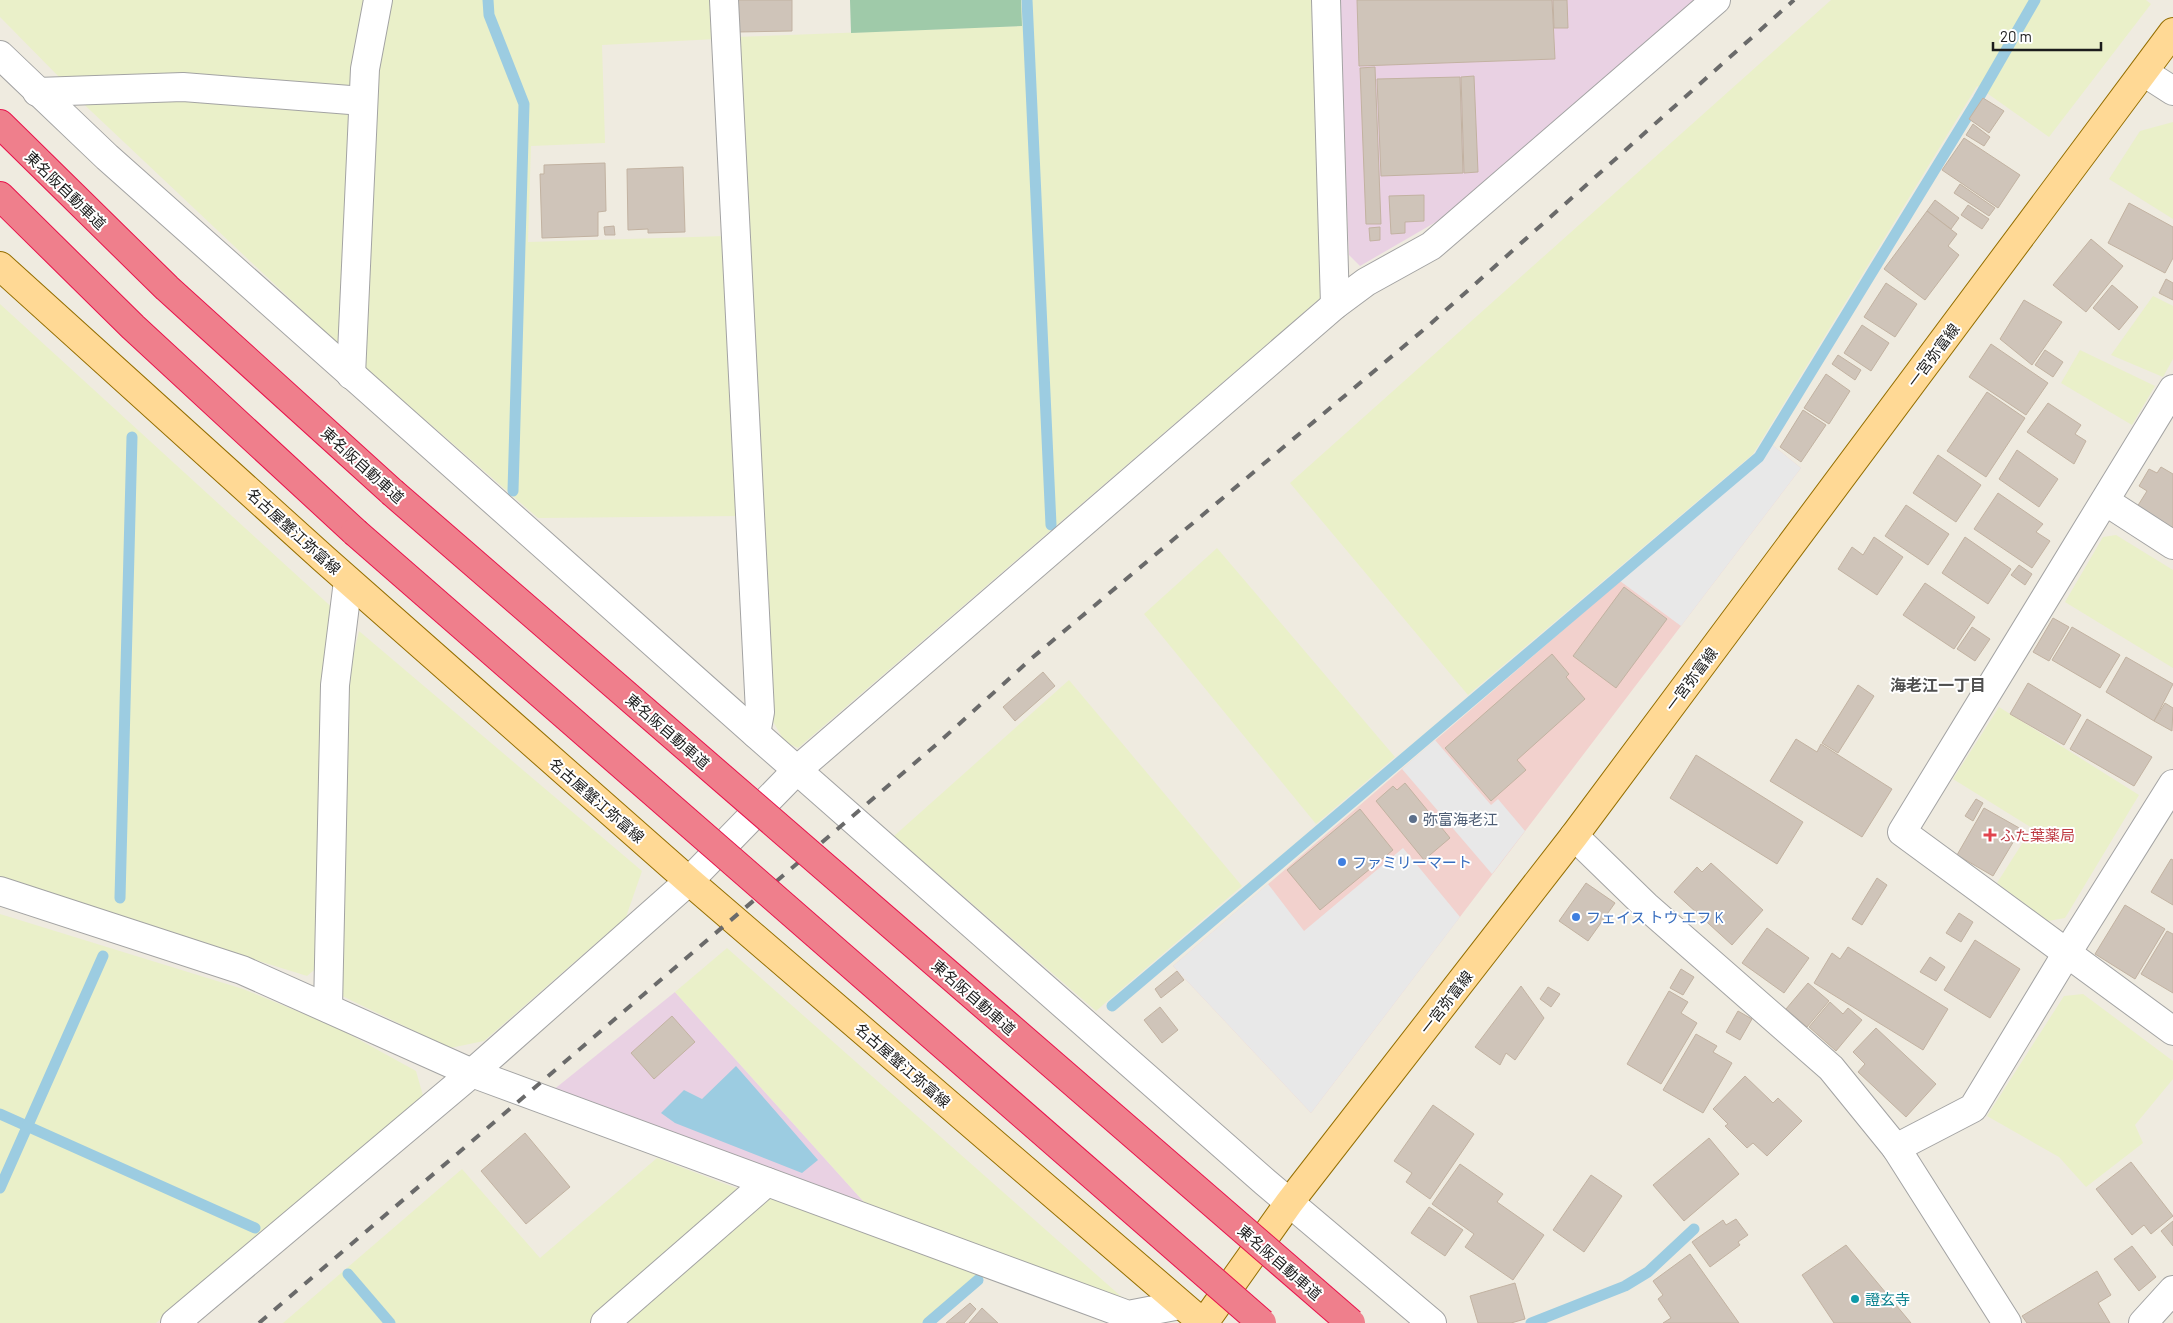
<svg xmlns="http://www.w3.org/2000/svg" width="2173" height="1323" font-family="Barlow,'Noto Sans JP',sans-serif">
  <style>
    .commercial { fill: #f2d1cd }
    .industrial { fill: #e9d1e3 }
    .farmland { fill: #eaf0c9 }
    .cemetery { fill: #9fcaa9 }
    .parking { fill: #e8e8e8 }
    .water { fill: #9ccce1 }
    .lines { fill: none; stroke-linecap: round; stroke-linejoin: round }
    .stream { stroke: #9ccce1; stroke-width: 11 }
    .building { fill: #cfc4b9; stroke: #c2b2a1 }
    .minor-casing { stroke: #a3a3a3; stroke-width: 30 }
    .major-casing { stroke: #946e00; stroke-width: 30 }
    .highway-casing { stroke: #e8124b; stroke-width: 30 }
    .minor { stroke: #fff; stroke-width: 28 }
    .major { stroke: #ffd995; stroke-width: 28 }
    .highway { stroke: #ef7f8c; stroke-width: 28 }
    .rail { stroke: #6a6a6a; stroke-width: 4; stroke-dasharray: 10 10; stroke-linecap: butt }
    .highway-bridge-casing { stroke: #e8124b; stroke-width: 30; stroke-linecap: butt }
    .highway-bridge { stroke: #ef7f8c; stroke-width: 28 }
    .service-dot { fill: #5c6f8a; stroke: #fff; stroke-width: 2 }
    .health-dot { fill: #e0444e; stroke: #fff; stroke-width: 2 }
    .shop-dot { fill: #3f7fe0; stroke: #fff; stroke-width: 2 }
    .culture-dot { fill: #0f9aa8; stroke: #fff; stroke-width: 2 }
    .labels { text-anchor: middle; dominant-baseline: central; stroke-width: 4; stroke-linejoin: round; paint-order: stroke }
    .street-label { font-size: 15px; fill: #1c1c1c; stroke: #fff }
    .service-label { font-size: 15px; fill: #4e5e75; stroke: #fff; text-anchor: start }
    .health-label { font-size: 15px; fill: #be3a42; stroke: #fff; text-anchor: start }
    .shop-label { font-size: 15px; fill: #366cbe; stroke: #fff; text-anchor: start }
    .culture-label { font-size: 15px; fill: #0d838f; stroke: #fff; text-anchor: start }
    .neighbourhood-label { font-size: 16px; font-weight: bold; fill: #4f4f4f; stroke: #fff }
  </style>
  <rect width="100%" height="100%" fill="#efebe0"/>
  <!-- commercial -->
  <polygon class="commercial" points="1771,444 1801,468 1311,1113 1173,966 1762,459"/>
  <!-- industrial -->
  <g class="industrial">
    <polygon points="1338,0 1697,0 1448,215 1360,266 1349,255"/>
    <polygon points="675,992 864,1202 552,1091"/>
  </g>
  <!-- farmland -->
  <g class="farmland">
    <polygon points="0,0 369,0 355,90 63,81 0,17"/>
    <polygon points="390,0 714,0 716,39 602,45 605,143 531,146 528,242 726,236 743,516 538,518 360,363 370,97"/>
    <polygon points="1021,0 1316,0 1325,294 798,748 785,742 769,715 735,37 1022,26"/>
    <polygon points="1831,0 2146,0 2151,4 2049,137 1977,86 1753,454 1468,695 1290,483"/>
    <polygon points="73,94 354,105 339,345"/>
    <polygon points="2173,122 2173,219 2109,179 2140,131"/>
    <polygon points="2153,296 2173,306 2173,359 2163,377 2111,355"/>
    <polygon points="0,304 337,612 319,966 307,976 0,880"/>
    <polygon points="2080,350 2155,386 2132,425 2061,383"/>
    <polygon points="2116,535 2173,570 2173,668 2065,602 2103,537"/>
    <polygon points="1217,548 1395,757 1316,824 1144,614"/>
    <polygon points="359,631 642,871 626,917 484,1041 450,1048 338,994 345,689"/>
    <polygon points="1069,680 1242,886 1096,1011 894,836"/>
    <polygon points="1999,707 2139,795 2065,918 2048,921 1997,883 2032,828 1953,779"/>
    <polygon points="0,914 243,989 336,1027 416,1071 424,1099 156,1323 0,1323"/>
    <polygon points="727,948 1124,1299 1101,1295 864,1202 675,992"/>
    <polygon points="2083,994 2173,1061 2173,1079 2135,1125 2143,1143 2086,1187 2059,1157 1987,1116 2064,996"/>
    <polygon points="657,1158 741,1190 595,1323 283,1323 462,1169 540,1258"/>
    <polygon points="774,1197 988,1274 935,1323 620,1323 758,1204"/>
  </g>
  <!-- cemetery -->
  <polygon class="cemetery" points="850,0 1021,0 1022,26 851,33"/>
  <!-- parking -->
  <g class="parking">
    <polygon points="1771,444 1801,468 1681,626 1620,581 1762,459"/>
    <polygon points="1435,740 1491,805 1498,799 1525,831 1492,874 1402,769"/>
    <polygon points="1403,848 1460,917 1311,1113 1173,966 1268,884 1304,931"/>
  </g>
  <!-- water -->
  <polygon class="water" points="736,1066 818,1160 802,1173 675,1123 661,1113 684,1090 702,1099"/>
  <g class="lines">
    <!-- stream -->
    <g class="stream">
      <polyline points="488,0 489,15 524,104 513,491"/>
      <polyline points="1027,0 1051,525"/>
      <polyline points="120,898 132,437"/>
      <polyline points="1112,1006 1759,457 1978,99 2035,0"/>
      <polyline points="0,1114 255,1228"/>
      <polyline points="0,1188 103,956"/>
      <polyline points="348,1274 390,1323"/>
      <polyline points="928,1323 978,1280"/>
      <polyline points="1531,1323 1625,1286 1648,1272 1694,1229"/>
    </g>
  </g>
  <!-- building -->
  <g class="building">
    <polygon points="737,0 792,0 792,31 738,32"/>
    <polygon points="1357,0 1552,0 1555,59 1359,66"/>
    <polygon points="1553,0 1567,0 1568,28 1554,28"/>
    <polygon points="1375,67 1381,224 1366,224 1360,68"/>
    <polygon points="1474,76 1478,172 1464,173 1461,77"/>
    <polygon points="1460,77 1463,173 1381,176 1377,79"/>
    <polygon points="1983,98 2004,111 1989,133 1969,119"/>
    <polygon points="1973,124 1990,137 1984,146 1966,135"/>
    <polygon points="1964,138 2020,175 1998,208 1942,170"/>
    <polygon points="605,163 606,211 598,212 598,236 542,238 540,174 544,174 544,165"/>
    <polygon points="683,167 685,232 648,233 648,229 628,230 627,169"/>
    <polygon points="1960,184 1995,208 1989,216 1954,193"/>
    <polygon points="1424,195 1424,221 1405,222 1405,233 1391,234 1389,196"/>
    <polygon points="1935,200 1959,218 1951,229 1927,211"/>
    <polygon points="2129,203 2173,227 2173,258 2165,273 2108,243"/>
    <polygon points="1968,205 1989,219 1982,229 1961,215"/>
    <polygon points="1927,211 1957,234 1948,246 1959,255 1925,300 1884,269"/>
    <polygon points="614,226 615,235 605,235 604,227"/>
    <polygon points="1380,227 1380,240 1370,241 1369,228"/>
    <polygon points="2091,239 2123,266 2086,312 2053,285"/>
    <polygon points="2166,279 2173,283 2173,300 2159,293"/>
    <polygon points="1886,283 1917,304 1895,337 1864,317"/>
    <polygon points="2112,285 2138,307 2119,330 2093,308"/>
    <polygon points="2024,300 2062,322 2032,365 2000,339"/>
    <polygon points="1862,325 1889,343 1871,371 1844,353"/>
    <polygon points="1991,344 2048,383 2026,415 1969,377"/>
    <polygon points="2045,350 2063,362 2053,377 2035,365"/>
    <polygon points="1838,355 1861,370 1855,380 1832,364"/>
    <polygon points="1826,374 1850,391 1829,424 1804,408"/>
    <polygon points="1987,392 2025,418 1986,477 1947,451"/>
    <polygon points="2048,403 2081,425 2075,434 2086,441 2074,464 2027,432"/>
    <polygon points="1803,410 1826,425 1801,462 1780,447"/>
    <polygon points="2017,450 2058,479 2039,507 1999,479"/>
    <polygon points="1938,455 1981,485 1956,522 1913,493"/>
    <polygon points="2161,467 2173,474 2173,528 2137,507 2147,491 2139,486 2149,469 2157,473"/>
    <polygon points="1998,493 2043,524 2036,532 2050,541 2032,568 1974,529"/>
    <polygon points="1906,505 1949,534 1928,565 1885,536"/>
    <polygon points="1874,537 1903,557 1877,595 1838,569 1852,547 1863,555"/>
    <polygon points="1965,537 2011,569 1988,604 1942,573"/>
    <polygon points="2019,565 2032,574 2025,585 2011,575"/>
    <polygon points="1925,583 1975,617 1954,649 1903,615"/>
    <polygon points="1624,587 1667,619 1616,688 1573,656"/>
    <polygon points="2053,618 2069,627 2049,661 2033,652"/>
    <polygon points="1972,627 1990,639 1975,661 1957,649"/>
    <polygon points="2072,627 2120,655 2100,688 2052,660"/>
    <polygon points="1552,654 1569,674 1566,677 1585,699 1517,760 1526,770 1491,801 1445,748"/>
    <polygon points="2126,657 2173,684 2154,721 2106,692"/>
    <polygon points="1043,672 1055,686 1015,721 1003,707"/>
    <polygon points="2028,683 2081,715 2064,745 2010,714"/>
    <polygon points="1858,685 1874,696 1838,753 1822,743"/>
    <polygon points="2165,703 2173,708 2172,731 2154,721"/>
    <polygon points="2087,719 2152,757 2134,786 2070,749"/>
    <polygon points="1796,739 1817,752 1821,744 1892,789 1862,837 1770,781"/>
    <polygon points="1696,755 1803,822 1777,864 1670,798"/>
    <polygon points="1405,783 1450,838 1424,860 1376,801 1393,786 1397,790"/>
    <polygon points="1976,799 1983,803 1973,821 1965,816"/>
    <polygon points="1984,808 2021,829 1993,876 1957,855"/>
    <polygon points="1360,809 1393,850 1320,910 1287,870"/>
    <polygon points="2171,859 2173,860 2173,905 2151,892"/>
    <polygon points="1711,863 1763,910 1732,945 1674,892 1697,867 1702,872"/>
    <polygon points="1877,878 1887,885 1862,925 1852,919"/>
    <polygon points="1586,883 1615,903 1588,941 1559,921"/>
    <polygon points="2125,905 2165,929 2135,979 2095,954"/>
    <polygon points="1959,913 1973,922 1961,942 1946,933"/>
    <polygon points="1767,928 1809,958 1784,993 1742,963"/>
    <polygon points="2167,931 2173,934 2173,993 2141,974"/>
    <polygon points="1975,940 2020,969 1990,1018 1944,990"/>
    <polygon points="1848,947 1948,1009 1923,1050 1814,983 1832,953 1840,959"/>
    <polygon points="1930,957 1945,967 1936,981 1920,972"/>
    <polygon points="1681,969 1694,977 1683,995 1670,988"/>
    <polygon points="1177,971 1184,980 1161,998 1155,989"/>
    <polygon points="1808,983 1829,1001 1807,1027 1786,1009"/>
    <polygon points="1521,986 1544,1018 1515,1060 1506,1053 1500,1065 1475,1047"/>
    <polygon points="1548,987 1560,994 1551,1007 1540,999"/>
    <polygon points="1669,991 1688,1002 1681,1013 1697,1023 1661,1084 1627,1064"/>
    <polygon points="1830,1002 1843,1014 1848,1008 1862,1020 1836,1051 1809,1027"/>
    <polygon points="1160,1007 1178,1030 1162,1043 1144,1020"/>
    <polygon points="1738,1011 1752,1019 1740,1040 1726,1032"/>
    <polygon points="672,1016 695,1042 654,1079 631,1053"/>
    <polygon points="1876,1028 1936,1084 1906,1117 1858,1072 1865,1064 1853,1052"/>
    <polygon points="1696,1034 1717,1046 1713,1052 1732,1063 1703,1113 1663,1090"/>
    <polygon points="1745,1076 1773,1103 1778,1098 1802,1121 1767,1156 1753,1143 1747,1148 1725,1126 1728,1124 1713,1109"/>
    <polygon points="1433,1105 1474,1134 1430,1199 1406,1182 1412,1173 1394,1161"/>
    <polygon points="525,1133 570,1187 526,1224 481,1171"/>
    <polygon points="1709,1138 1739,1174 1684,1221 1653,1185"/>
    <polygon points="2131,1162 2173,1216 2151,1234 2144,1225 2132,1235 2096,1189"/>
    <polygon points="1460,1164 1503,1194 1497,1202 1544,1235 1513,1280 1465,1247 1474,1234 1432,1204"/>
    <polygon points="1591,1175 1622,1196 1584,1252 1553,1230"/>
    <polygon points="1429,1207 1463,1230 1445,1256 1411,1233"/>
    <polygon points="1736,1219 1748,1235 1738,1242 1740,1245 1710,1267 1692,1242 1723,1220 1726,1225"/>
    <polygon points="2173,1221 2173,1246 2161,1231"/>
    <polygon points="1846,1245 1911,1323 1834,1323 1802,1275"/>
    <polygon points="2132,1246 2156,1277 2139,1291 2114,1259"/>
    <polygon points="1690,1254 1739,1323 1663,1323 1671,1318 1658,1299 1663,1295 1653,1281"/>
    <polygon points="2097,1271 2111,1295 2098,1303 2110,1323 2027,1323 2022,1316"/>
    <polygon points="1515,1283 1525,1319 1511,1323 1478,1323 1470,1296"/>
    <polygon points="970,1303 976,1309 964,1323 946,1323"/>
    <polygon points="982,1308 998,1323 969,1323"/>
  </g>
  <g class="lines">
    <!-- minor casing -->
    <g class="minor-casing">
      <g id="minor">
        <polyline points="724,0 760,712 756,734"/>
        <polyline points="1326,0 1335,305"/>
        <polyline points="0,55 107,157 756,734 1265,1182 1432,1323"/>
        <polyline points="2145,73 2173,91"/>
        <polyline points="37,92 183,87 363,101"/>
        <polyline points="351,375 365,69 378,0"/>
        <polyline points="2173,389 1902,832 2173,1031"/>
        <polyline points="2105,501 2173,545"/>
        <polyline points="1574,836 1646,906 1831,1068 1896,1148 2007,1323"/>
        <polyline points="0,891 242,970 472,1073 1128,1315 1180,1305"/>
        <polyline points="328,1008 335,685 348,581"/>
        <polyline points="1896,1148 1973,1108 2067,953 2173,784"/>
        <polyline points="175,1323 472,1073 689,881 797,770 1335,305 1366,282 1431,246 1716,0"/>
        <polyline points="605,1323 767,1182"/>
        <polyline points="2143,1323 2173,1290"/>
      </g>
    </g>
    <!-- major casing -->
    <g class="major-casing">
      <g id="major">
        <polyline points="0,266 324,559 689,881 1203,1323"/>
        <polyline points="1204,1323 1289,1203 1574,836 2173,32"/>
      </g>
    </g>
    <!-- highway casing -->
    <g class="highway-casing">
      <g id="highway">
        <polyline points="0,124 167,288 392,492"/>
        <polyline points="0,196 133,327 355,532"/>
      </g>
    </g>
    <!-- minor -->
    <use href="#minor" class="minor"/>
    <!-- major -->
    <use href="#major" class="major"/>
    <!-- highway -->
    <use href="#highway" class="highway"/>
    <!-- rail -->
    <polyline class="rail" points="259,1323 937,744 1032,658 1428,326 1794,0"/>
    <!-- highway-bridge casing -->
    <g class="highway-bridge-casing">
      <g id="highway-bridge">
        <polyline points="392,492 1351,1323"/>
        <polyline points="355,532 1262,1323"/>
      </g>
    </g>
    <!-- highway-bridge -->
    <use href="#highway-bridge" class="highway-bridge"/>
  </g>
  <!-- markers -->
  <circle class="service-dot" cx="1413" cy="819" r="5"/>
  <path class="health-dot" d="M1987.5 827.5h5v5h5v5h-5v5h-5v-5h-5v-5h5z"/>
  <g class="shop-dot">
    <circle cx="1342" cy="862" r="5"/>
    <circle cx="1576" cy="917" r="5"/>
  </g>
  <circle class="culture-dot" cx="1855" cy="1299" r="5"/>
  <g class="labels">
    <!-- street labels -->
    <g class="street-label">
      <text transform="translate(66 190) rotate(44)">東名阪自動車道</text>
      <text transform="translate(1933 355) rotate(-53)">一宮弥富線</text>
      <text transform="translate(363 465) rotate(42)">東名阪自動車道</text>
      <text transform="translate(294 531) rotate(42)">名古屋蟹江弥富線</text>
      <text transform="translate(1691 679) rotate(-53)">一宮弥富線</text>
      <text transform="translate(668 731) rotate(41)">東名阪自動車道</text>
      <text transform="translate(597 800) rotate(41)">名古屋蟹江弥富線</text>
      <text transform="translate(974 997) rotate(41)">東名阪自動車道</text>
      <text transform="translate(1446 1002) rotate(-52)">一宮弥富線</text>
      <text transform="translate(903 1065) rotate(41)">名古屋蟹江弥富線</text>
      <text transform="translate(1280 1262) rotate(41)">東名阪自動車道</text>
    </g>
    <!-- service labels -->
    <g class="service-label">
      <text x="1423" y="819">弥富海老江</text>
    </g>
    <!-- health labels -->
    <g class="health-label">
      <text x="2000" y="835">ふた葉薬局</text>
    </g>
    <!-- shop labels -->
    <g class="shop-label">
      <text x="1352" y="862">ファミリーマート</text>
      <text x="1586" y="917">フェイス トウ エフ K</text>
    </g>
    <!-- culture labels -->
    <g class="culture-label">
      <text x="1865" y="1299">證玄寺</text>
    </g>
    <!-- neighbourhood labels -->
    <g class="neighbourhood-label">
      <text x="1938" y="684">海老江一丁目</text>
    </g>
  </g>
  <!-- scale -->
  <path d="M1993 42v8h108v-8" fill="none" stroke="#1c1c1c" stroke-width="2.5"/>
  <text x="2000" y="42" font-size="15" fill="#1c1c1c" stroke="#ffffff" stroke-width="4" paint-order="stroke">20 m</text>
</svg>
